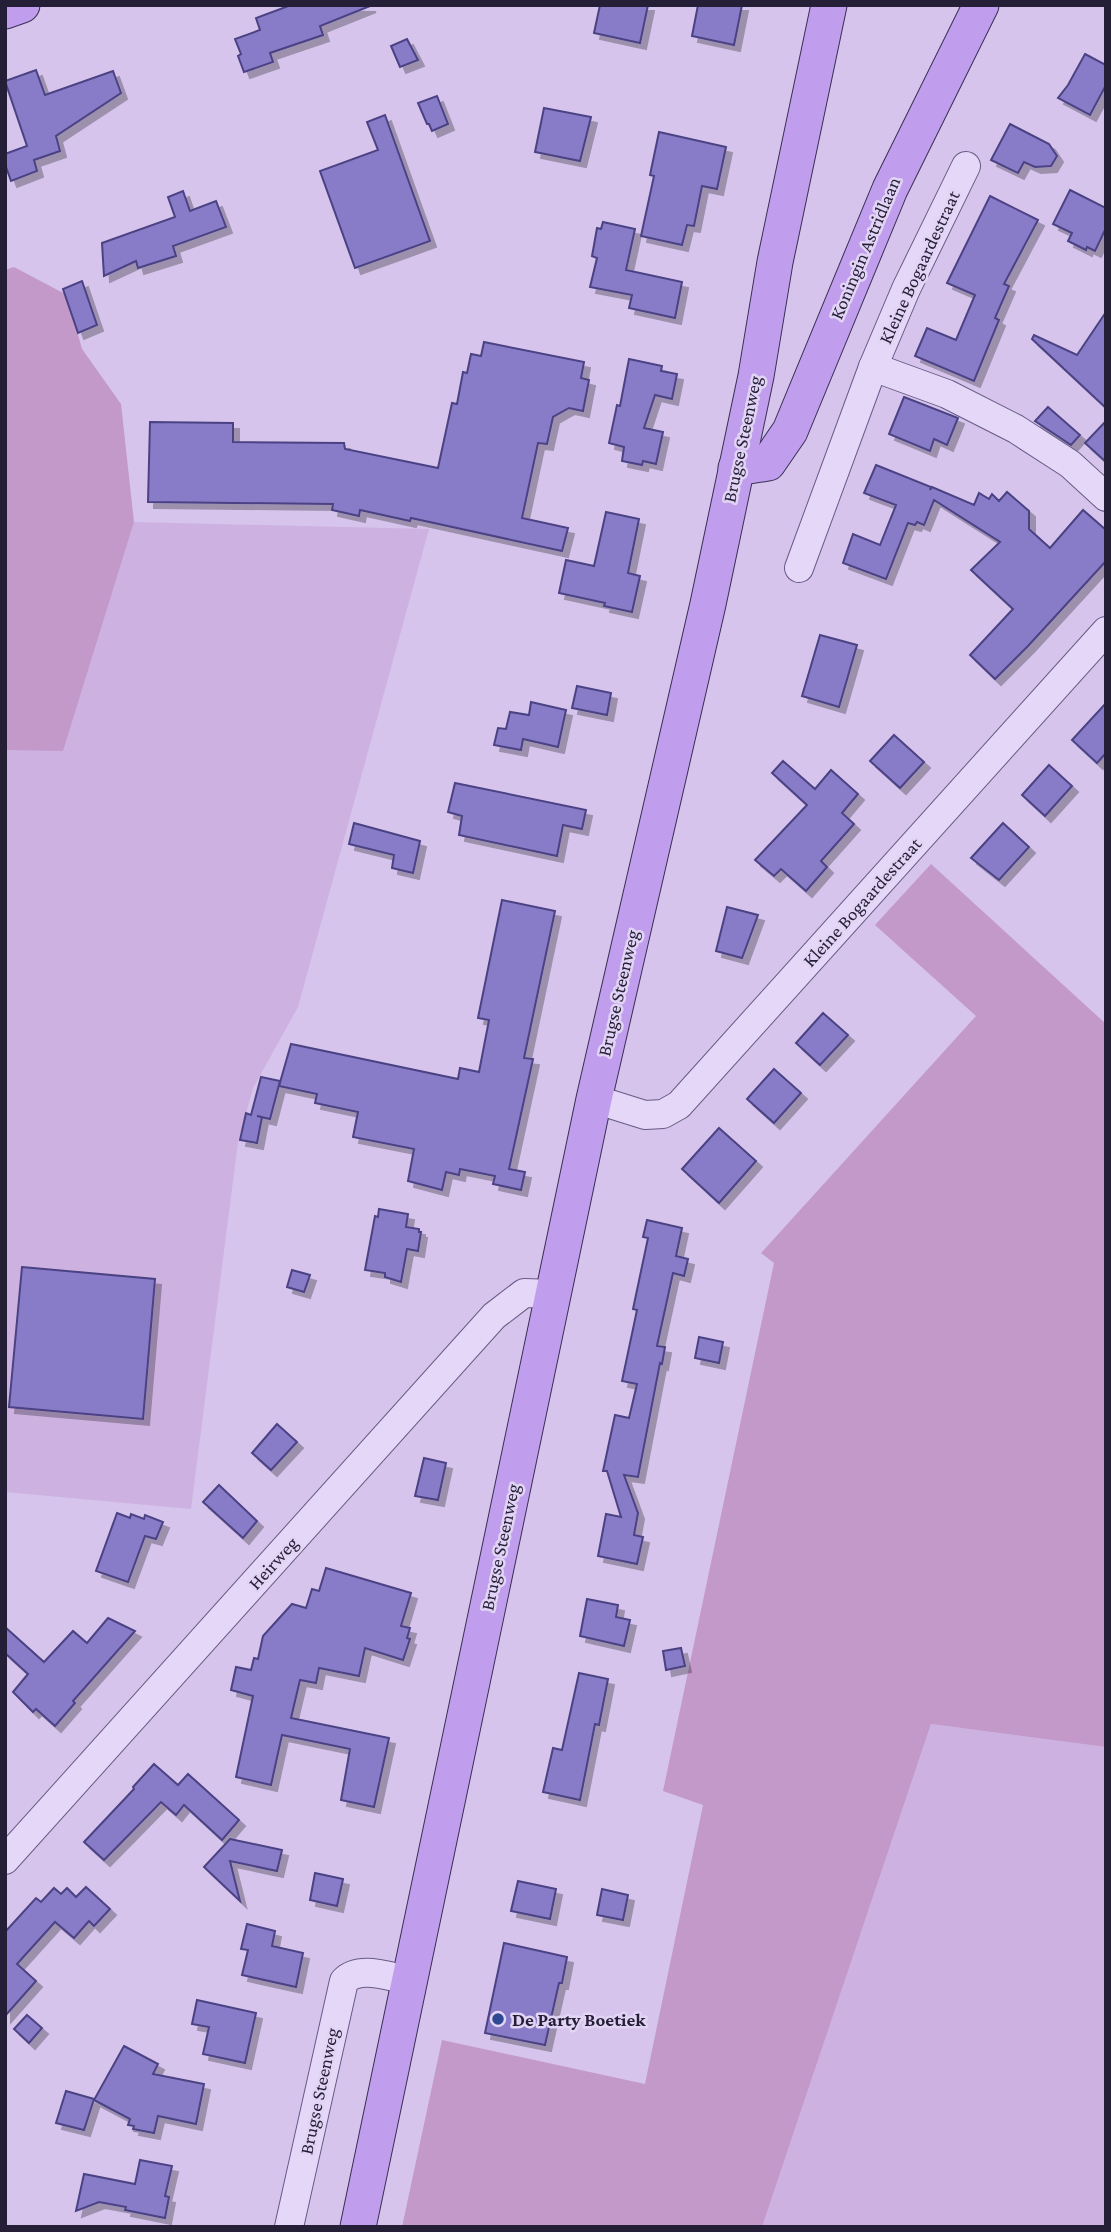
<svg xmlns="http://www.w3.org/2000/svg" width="1111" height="2232" font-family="'Crimson Pro',serif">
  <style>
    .farmland { fill: #cdb2e1 }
    .green { fill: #c399ca }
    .building { fill: #887cc8; stroke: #4b4284; stroke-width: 2; filter: url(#shadow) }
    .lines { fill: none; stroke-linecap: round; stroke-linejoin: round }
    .minor-casing { stroke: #675b86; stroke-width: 30 }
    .major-casing { stroke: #372f54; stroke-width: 37 }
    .minor { stroke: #e5d7f7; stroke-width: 28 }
    .major { stroke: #c09eed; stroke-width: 35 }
    .poi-dot { fill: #2e4992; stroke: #e2d4f4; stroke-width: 2.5 }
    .labels { text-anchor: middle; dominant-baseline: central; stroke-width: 5; stroke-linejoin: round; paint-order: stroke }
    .street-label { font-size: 19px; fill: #241f37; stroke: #e2d4f4 }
    .poi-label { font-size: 19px; font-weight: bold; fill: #241f37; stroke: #e2d4f4; text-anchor: start }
  </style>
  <defs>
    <filter id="shadow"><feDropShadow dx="6" dy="6" stdDeviation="0" flood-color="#0004"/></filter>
  </defs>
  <rect width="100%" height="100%" fill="#d6c4ec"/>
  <!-- farmland -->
  <g class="farmland">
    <polygon points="134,522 429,529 298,1007 253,1088 238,1142 191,1509 5,1492 5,750 63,750"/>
    <polygon points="931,1724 1106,1747 1106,2227 762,2227"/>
  </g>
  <!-- green -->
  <g class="green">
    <polygon points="14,267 67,295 82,349 121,404 134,522 63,751 5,750 5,270"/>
    <polygon points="931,864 1106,1024 1106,1747 931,1724 762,2227 402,2227 442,2040 645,2084 703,1805 663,1791 774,1263 761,1253 976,1016 875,925"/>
  </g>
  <!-- building -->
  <g class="building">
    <polygon points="291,5 370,6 320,26 323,35 270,53 273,62 244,72 238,56 241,54 235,39 260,30 256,18"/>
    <polygon points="600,5 648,5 640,43 594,33"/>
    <polygon points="698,5 742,5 734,45 692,36"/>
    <polygon points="407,39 418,60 400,67 391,46"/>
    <polygon points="1085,54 1106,65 1106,85 1090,115 1058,98 1068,85"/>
    <polygon points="36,70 45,95 113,71 121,93 56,136 60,151 34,160 37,171 11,181 5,164 5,154 27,146 5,81"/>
    <polygon points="437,96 448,124 432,131 429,124 427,124 418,103"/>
    <polygon points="544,108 591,117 580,161 535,152"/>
    <polygon points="385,115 430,241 355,268 320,171 378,150 367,122"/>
    <polygon points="1010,124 1049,144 1057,156 1051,166 1035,167 1024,162 1018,173 991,160"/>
    <polygon points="659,132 726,147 717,189 702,186 694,226 687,225 682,245 641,236 654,176 650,175"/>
    <polygon points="1070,190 1106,208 1106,228 1095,251 1087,247 1086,250 1068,241 1072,233 1053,224"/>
    <polygon points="183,191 190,211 216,201 226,227 173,246 176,256 138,268 136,261 104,276 102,243 175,217 168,197"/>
    <polygon points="990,196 1038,220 1004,284 1009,286 995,318 999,320 974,381 915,356 927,328 956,340 975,295 947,283"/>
    <polygon points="603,222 635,229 626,270 682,282 675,318 629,308 632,295 590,287 597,258 592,256 594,245 597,228 601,229"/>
    <polygon points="82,281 97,325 78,333 63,289"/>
    <polygon points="1106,312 1106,408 1032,339 1034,335 1077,355"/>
    <polygon points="484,342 584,362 581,378 589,380 583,411 569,408 553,417 547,444 538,443 522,518 568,528 562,551 411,518 410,521 360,510 359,516 332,510 333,504 148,502 150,422 233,423 233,442 344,443 345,449 438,468 452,403 457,404 463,372 467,373 471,354 481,356"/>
    <polygon points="629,359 662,366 661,371 677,374 672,399 655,395 644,428 663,432 656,464 643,461 642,465 622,461 624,447 609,443 617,405 620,406"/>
    <polygon points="904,397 958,418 947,445 934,439 930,451 889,434"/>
    <polygon points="1048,407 1080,435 1071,445 1035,421"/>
    <polygon points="1106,421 1106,462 1085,443"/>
    <polygon points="876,465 931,487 930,490 932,487 974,505 979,493 989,499 992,494 999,501 1007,492 1029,511 1029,529 1050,548 1083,510 1106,530 1106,561 1028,646 995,679 970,655 1013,609 971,570 1000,542 934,500 924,525 917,522 915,525 908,523 886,579 843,563 853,534 880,545 896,505 864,493"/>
    <polygon points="606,512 639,519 628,573 640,576 632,612 604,606 605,603 559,593 566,560 594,566"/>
    <polygon points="820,635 857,645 839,707 802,696"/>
    <polygon points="577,686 611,693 607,715 572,708"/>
    <polygon points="531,702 566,710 558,747 523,739 521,750 494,745 498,728 506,729 510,712 529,715"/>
    <polygon points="1106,703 1106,753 1097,763 1072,740"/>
    <polygon points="894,735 924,762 900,788 870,761"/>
    <polygon points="783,761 815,789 831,770 858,794 842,813 854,824 821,861 827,867 806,891 781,869 774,876 755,860 807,805 772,773"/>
    <polygon points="1049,765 1072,786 1045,816 1022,795"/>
    <polygon points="455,783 586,810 582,829 563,825 557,856 459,835 462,816 448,812"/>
    <polygon points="354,823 420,841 413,873 392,868 394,855 349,844"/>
    <polygon points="1003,823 1029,847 999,880 971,858"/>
    <polygon points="502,900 555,911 524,1058 533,1059 509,1169 525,1172 521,1190 493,1184 495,1176 460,1169 459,1175 446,1172 442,1190 408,1181 414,1149 353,1137 358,1112 315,1103 317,1094 279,1086 291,1044 458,1079 460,1068 479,1072 489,1020 478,1018"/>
    <polygon points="727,907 758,915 742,958 716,951"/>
    <polygon points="823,1013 848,1035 820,1065 796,1043"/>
    <polygon points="774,1069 801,1093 774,1123 747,1099"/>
    <polygon points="261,1077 280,1081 270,1119 257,1116 262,1117 257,1143 240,1140 246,1113 251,1115"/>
    <polygon points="719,1128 756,1161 719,1203 682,1169"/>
    <polygon points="379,1209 408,1214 406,1227 419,1229 419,1232 421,1232 418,1251 407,1249 401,1282 385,1277 385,1273 365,1270 375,1216 378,1217"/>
    <polygon points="647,1220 682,1228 676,1256 688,1259 684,1276 673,1273 657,1346 665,1347 662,1364 660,1363 638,1477 624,1475 638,1513 634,1535 643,1537 637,1564 598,1556 606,1514 621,1517 607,1471 603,1471 615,1415 629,1418 637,1384 622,1381 637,1310 633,1309 648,1238 643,1237"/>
    <polygon points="22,1267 155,1279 143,1419 9,1407"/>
    <polygon points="292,1270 310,1275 304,1292 287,1287"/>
    <polygon points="699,1337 723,1342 719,1363 695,1358"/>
    <polygon points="277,1424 297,1442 271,1470 252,1453"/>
    <polygon points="424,1458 446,1463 438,1500 415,1496"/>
    <polygon points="219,1485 257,1521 243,1538 203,1502"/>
    <polygon points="117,1513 130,1518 131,1514 144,1519 145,1515 163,1522 156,1539 145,1536 128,1582 96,1571"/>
    <polygon points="326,1568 411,1593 401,1626 410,1628 407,1638 410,1639 403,1660 365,1648 359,1676 319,1668 316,1683 300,1680 291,1718 389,1738 374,1807 341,1800 350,1749 282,1735 271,1785 236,1777 253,1696 231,1690 236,1667 251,1670 254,1658 258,1659 263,1636 292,1604 306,1608 312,1589 319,1591"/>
    <polygon points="587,1599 618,1605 616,1617 630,1620 624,1646 580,1636"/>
    <polygon points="108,1618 135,1631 73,1701 75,1703 55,1726 36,1709 33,1712 13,1692 28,1674 5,1653 5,1627 44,1662 73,1631 87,1643"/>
    <polygon points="681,1648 685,1666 666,1670 663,1651"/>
    <polygon points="579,1673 608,1679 599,1725 595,1724 580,1800 543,1792 553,1748 562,1750"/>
    <polygon points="154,1764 178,1785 188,1774 239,1820 222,1840 184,1805 176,1815 161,1802 104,1860 84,1842 134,1789 133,1787"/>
    <polygon points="230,1839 282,1850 277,1871 230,1861 240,1901 204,1867"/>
    <polygon points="315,1873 343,1879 337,1906 310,1900"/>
    <polygon points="518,1881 556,1889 550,1919 511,1911"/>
    <polygon points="86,1887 110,1909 94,1926 89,1921 74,1938 55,1922 17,1964 36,1981 5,2016 5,1932 36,1898 41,1902 54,1888 61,1894 67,1888 76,1897"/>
    <polygon points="602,1889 628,1895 623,1920 597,1915"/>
    <polygon points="247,1924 275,1931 272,1946 303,1953 296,1987 242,1975 248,1950 241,1949"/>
    <polygon points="504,1943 567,1957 562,1983 559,1983 545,2045 485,2033"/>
    <polygon points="197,2000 256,2013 245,2063 203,2054 209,2027 192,2024"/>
    <polygon points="27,2015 42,2028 29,2043 14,2029"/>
    <polygon points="124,2046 158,2064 153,2074 204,2084 196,2124 158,2116 154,2133 133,2129 134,2126 128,2125 130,2119 94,2100"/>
    <polygon points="66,2091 94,2099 84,2130 56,2123"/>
    <polygon points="140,2160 172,2166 165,2196 169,2197 165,2218 125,2210 126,2207 99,2202 76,2211 84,2174 135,2184"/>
  </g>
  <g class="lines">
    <!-- minor casing -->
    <g class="minor-casing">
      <g id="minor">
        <polyline points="966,166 906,289 873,367 947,394 1016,429 1070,464 1106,497"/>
        <polyline points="799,568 873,367"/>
        <polyline points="594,1099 645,1115 663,1114 679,1105 1106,631"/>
        <polyline points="5,1860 494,1316 524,1293 554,1294"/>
        <path d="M289,2227l55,-246c16,-16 45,-4 65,-1"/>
      </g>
    </g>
    <!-- major casing -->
    <g class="major-casing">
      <g id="major">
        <polyline points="5,11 22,5"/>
        <polyline points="736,468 768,463 790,431 890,189 981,5"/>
        <polyline points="358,2227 594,1099 708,604 756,376 775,262 829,5"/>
      </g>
    </g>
    <!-- minor -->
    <use href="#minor" class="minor"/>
    <!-- major -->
    <use href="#major" class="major"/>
  </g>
  <!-- markers -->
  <circle class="poi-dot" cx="498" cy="2019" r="7"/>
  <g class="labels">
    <!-- street labels -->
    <g class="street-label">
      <text transform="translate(865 248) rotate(-67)">Koningin Astridlaan</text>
      <text transform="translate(919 267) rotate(-65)">Kleine Bogaardestraat</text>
      <text transform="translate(742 439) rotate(-78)">Brugse Steenweg</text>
      <text transform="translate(862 902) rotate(-48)">Kleine Bogaardestraat</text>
      <text transform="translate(618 993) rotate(-77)">Brugse Steenweg</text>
      <text transform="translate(500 1547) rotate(-78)">Brugse Steenweg</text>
      <text transform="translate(273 1563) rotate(-48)">Heirweg</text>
      <text transform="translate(319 2091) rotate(-78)">Brugse Steenweg</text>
    </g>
    <!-- poi labels -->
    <g class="poi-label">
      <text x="512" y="2019">De Party Boetiek</text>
    </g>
  </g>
  <!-- border -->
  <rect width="1111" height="2232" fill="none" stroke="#241f37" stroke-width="14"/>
</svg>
